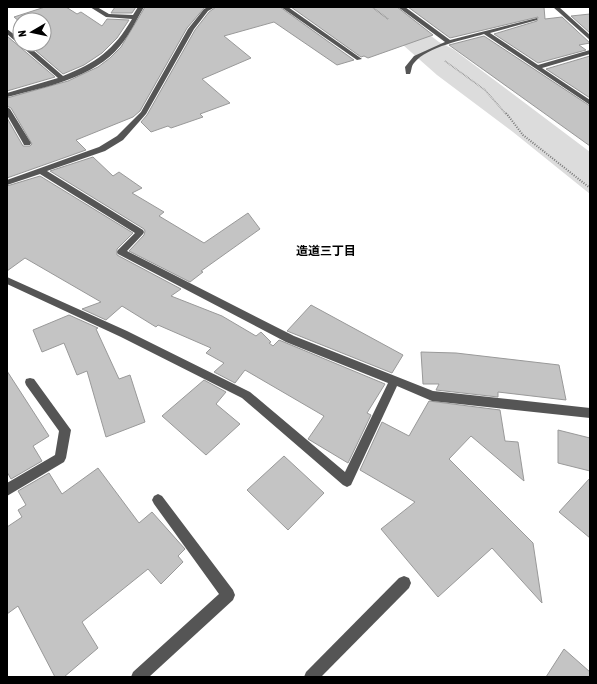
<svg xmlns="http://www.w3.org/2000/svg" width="597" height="684" font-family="'Asap Condensed','Noto Sans JP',sans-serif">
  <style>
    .green { fill: #dcdcdc }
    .building { fill: #c4c4c4; stroke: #999 }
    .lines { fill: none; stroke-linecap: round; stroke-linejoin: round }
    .path-far1 { stroke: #777; stroke-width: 1.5; stroke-dasharray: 0.5 1; stroke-linecap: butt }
    .path { stroke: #777; stroke-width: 2; stroke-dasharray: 1 1.5; stroke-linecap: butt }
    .minor { fill: #555; fill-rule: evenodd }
    .labels { text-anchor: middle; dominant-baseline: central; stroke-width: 4; stroke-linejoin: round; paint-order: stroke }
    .neighbourhood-label { font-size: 12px; font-weight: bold; fill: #000; stroke: #fff }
  </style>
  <rect width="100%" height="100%" fill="#fff"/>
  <!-- green -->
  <polygon class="green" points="360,7 393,7 439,42 453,49 590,152 590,194 513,132 437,75"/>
  <!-- building -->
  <g class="building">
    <polygon points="45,7 66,7 77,14 81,12 102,26 107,19 129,20 117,38 102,53 84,65 63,74 28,44 44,44 44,20 20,20 20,22 14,17"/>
    <polygon points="115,7 136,7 132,13 111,13"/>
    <polygon points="145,7 205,7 187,28 140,111 133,117 76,140 86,150 7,178 7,118 23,146 30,146 32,144 11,108 7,106 7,98 68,81 98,67 110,58 121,47"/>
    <polygon points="216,7 280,7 354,60 337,65 274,22 224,36 251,58 202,79 230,103 200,114 203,117 171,128 168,126 151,132 141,122 147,115 195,30 209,12"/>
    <polygon points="291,7 397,7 433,35 368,58 364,56 361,57"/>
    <polygon points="408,7 544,7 545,19 562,17 590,43 579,45 586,50 538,63 494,34 537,21 538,17 450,38"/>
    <polygon points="590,14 590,33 571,16"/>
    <polygon points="7,36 55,77 7,91"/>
    <polygon points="484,36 590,106 590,146 449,45"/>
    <polygon points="590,56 590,98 546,69"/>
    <polygon points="93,157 113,176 119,172 142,188 132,193 164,212 159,216 204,243 248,213 260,229 201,271 203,272 190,282 129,251 144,235 145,231 144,229 50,171"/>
    <polygon points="40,176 133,233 117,249 117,255 181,289 171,296 222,316 256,336 261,332 271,342 269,343 273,346 279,340 385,384 367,413 371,415 348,463 308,439 324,416 245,370 235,383 214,372 224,363 206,353 211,348 158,325 156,327 122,306 106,320 82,309 101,302 25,258 7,271 7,186"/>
    <polygon points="311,305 403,355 392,373 287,331"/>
    <polygon points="69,315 98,328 96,329 119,379 130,375 145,422 106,437 87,371 77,375 64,343 42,352 33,330"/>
    <polygon points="421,352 456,353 559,365 566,400 498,392 498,397 436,390 439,384 423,384"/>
    <polygon points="7,371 49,436 33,446 42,461 11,479 7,472"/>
    <polygon points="204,380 226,392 216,404 240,424 206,455 162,416"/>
    <polygon points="429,401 500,410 505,441 518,442 524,481 471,436 449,459 533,543 542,603 492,548 438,597 381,529 415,502 360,470 382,422 409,436"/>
    <polygon points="558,430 590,438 590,471 558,463"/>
    <polygon points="284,456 324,493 288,530 247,490"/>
    <polygon points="98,468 139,523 152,512 185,549 178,556 183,562 161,584 148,569 82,622 98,648 64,677 55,677 18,606 7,614 7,527 22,517 18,510 26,505 18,491 49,473 62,494"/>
    <polygon points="590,478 590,538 559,512"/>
    <polygon points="564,649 590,672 590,677 546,677"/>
  </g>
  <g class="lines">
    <!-- path-far1 -->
    <g class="path-far1">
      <polyline points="372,7 388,19"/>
      <polyline points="445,61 485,90 506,114"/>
    </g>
    <!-- path -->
    <polyline class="path" points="506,113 523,135 590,188"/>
    <!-- minor -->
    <g class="minor">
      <path d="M90,7h7l12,7 24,1 5,-8h6c-8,13 -14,27 -24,39 -26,32 -75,41 -113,51v-4l51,-15 -51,-44v-5l13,10v5h6l37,32c33,-13 51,-26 69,-57l-26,-2z"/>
      <polygon points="208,7 215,7 208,11 194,29 146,114 123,140 105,151 47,171 143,230 144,232 143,234 127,251 294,336 433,391 590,408 590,418 432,401 397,386 351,485 347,487 343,485 242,398 121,337 7,284 7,277 127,331 250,392 345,472 388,383 286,342 118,254 117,252 118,250 135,233 40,174 7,185 7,180 99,147 117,136 141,112 188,29 204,9"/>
      <polygon points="281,7 288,7 362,59 357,60"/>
      <path d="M398,7h7l45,33 87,-22v2l-47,13 48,32 52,-15v4l-48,14 48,32v5l-106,-71c-20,6 -56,12 -70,29 -3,3 -2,7 -4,11h-4l-1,-7 9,-11 31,-14z"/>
      <polygon points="553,7 559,7 590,35 590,40"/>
      <polygon points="7,107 10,109 31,143 30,145 24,145 23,143 7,115"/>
      <polygon points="30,378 34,379 71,430 66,458 64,462 7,496 7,483 55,455 59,431 26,385 25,382 26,379"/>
      <polygon points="158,494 162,496 233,590 235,595 233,600 149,677 131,677 133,672 219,594 154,504 152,500 154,496"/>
      <polygon points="404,576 409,578 411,583 409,588 321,677 304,677 306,672 399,578"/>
    </g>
  </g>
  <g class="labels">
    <!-- neighbourhood labels -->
    <g class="neighbourhood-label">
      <text x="326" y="251">造道三丁目</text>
    </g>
  </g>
  <!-- border -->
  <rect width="597" height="684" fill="none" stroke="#000000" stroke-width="16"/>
  <!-- north arrow -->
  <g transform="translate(32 32) rotate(261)"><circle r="19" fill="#ffffff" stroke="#999999"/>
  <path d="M0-3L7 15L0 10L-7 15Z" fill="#000000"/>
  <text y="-6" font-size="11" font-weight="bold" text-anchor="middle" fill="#000000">N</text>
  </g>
</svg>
